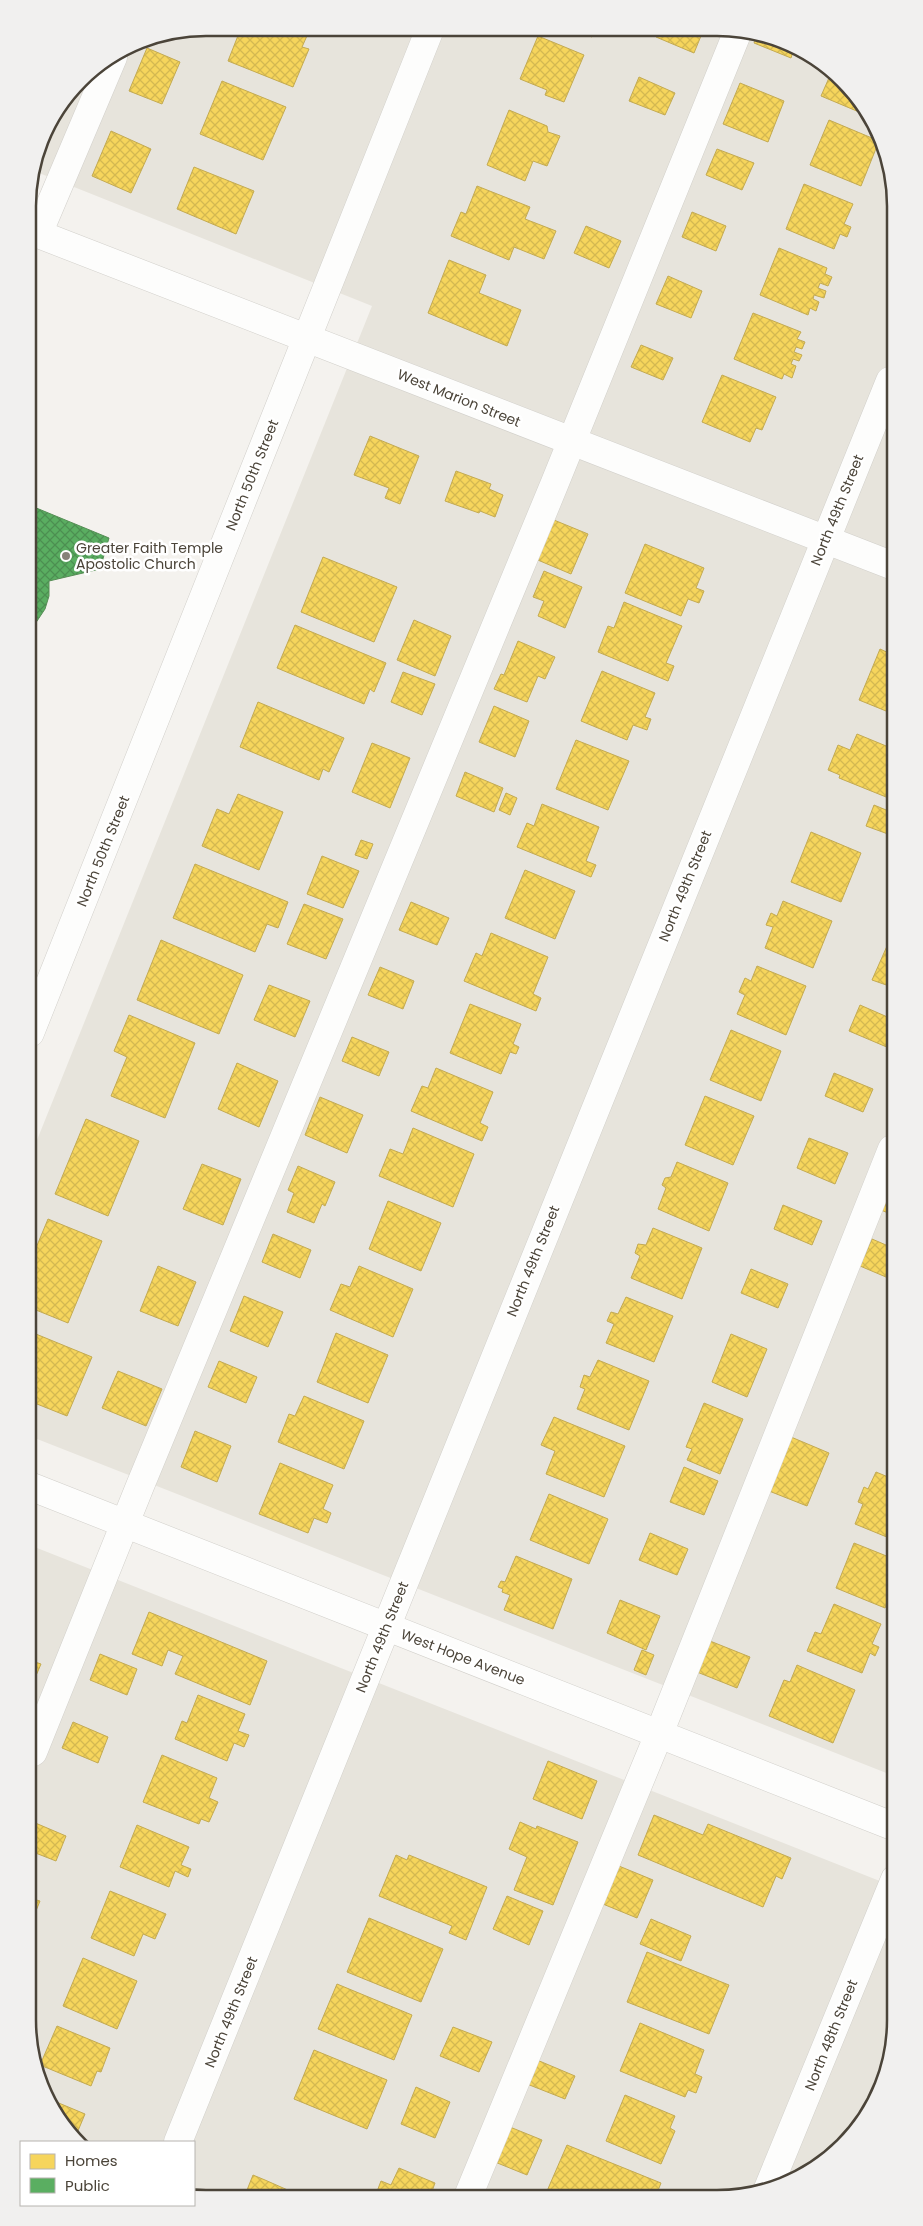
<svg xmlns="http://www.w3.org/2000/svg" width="923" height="2226" font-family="Poppins,sans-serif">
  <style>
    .residential { fill: #e7e4dc }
    .homes { fill: url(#homes-cross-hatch); stroke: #c3aa52 }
    .public { fill: url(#public-cross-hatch); stroke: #568e55 }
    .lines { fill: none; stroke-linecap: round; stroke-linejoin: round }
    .minor-casing { stroke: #d2d0cb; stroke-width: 29 }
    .minor { stroke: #fdfdfc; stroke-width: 28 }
    .poi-dot { fill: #868178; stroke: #fff; stroke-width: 2 }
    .labels { text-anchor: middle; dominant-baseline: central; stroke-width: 5; stroke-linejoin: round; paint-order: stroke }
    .street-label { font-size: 14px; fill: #4b4439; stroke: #fff }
    .poi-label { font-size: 14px; fill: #4b4439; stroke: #fff; text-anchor: start }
    .rim { fill: none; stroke: #4b4439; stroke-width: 2.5 }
  </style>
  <defs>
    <pattern id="homes-cross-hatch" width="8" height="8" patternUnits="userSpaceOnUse" patternTransform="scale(1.25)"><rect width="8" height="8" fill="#f6d55c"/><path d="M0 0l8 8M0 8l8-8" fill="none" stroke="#d4b851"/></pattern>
    <pattern id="public-cross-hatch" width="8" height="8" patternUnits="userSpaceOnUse" patternTransform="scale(1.25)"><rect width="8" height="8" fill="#5aae61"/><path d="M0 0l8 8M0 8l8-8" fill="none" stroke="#4c8f51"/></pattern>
  </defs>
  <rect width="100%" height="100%" fill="#f4f2ee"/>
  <!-- residential -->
  <g class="residential">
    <polygon points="206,28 751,31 835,72 871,117 889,160 894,1776 32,1437 31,1155 372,306 34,171 46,127 88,72 138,41"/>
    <polygon points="32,1546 895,1887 895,2031 882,2088 851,2137 806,2174 763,2192 194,2195 194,2142 78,2142 34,2066"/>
  </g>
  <!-- homes -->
  <g class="homes">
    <polygon points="241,28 310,29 302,47 309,49 293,87 228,61"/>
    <polygon points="575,30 595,30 592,37"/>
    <polygon points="659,30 703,31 694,53 656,37"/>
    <polygon points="758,34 793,52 791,58 754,43"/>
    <polygon points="538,36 584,55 564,102 545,95 547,90 520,79"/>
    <polygon points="147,48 180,62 162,104 129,91"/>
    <polygon points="832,71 835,72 871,117 821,96"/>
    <polygon points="639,77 675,93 665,115 629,101"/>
    <polygon points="222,81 286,107 263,160 200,134"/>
    <polygon points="740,83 784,101 768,142 723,124"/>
    <polygon points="509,110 547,126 548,132 560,136 547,166 533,161 525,181 487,165"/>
    <polygon points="829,120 879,141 861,186 810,165"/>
    <polygon points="111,131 151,149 131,193 92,176"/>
    <polygon points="717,149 754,163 742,190 706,175"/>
    <polygon points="194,167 254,191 236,234 177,209"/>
    <polygon points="804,184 853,204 844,224 851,227 847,237 840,234 834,249 786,229"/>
    <polygon points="477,186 530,207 525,219 556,231 544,259 514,247 509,260 451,236 461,212 466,214"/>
    <polygon points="692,212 726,226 716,251 682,237"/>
    <polygon points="586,226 621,241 609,268 574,253"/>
    <polygon points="779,248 827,268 825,274 832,277 828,286 820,283 818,288 826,291 824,298 814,295 813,299 819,302 816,311 810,308 808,315 760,295"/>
    <polygon points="449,260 486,275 479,293 521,310 507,346 428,313"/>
    <polygon points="668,276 702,291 691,318 656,304"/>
    <polygon points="753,313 801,332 797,339 805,342 802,349 796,347 794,352 802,355 799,361 793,359 791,364 796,366 792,378 784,374 782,379 734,359"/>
    <polygon points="641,345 673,358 663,380 631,367"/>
    <polygon points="722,375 776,397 762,430 756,428 750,442 702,422"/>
    <polygon points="370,436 419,456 400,504 385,498 389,488 354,475"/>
    <polygon points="456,471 491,484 489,489 503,495 495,517 480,511 479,513 445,501"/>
    <polygon points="549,518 588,534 571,574 533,558"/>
    <polygon points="645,544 704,568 696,588 704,591 699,603 688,599 681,616 625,593"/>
    <polygon points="323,557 397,587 374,642 301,612"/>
    <polygon points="544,571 582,587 565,628 538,616 544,601 533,597"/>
    <polygon points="624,602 682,626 666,663 674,666 668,681 598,652 608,626 614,628"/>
    <polygon points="414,620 451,636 435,676 397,660"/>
    <polygon points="295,625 386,663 374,692 370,689 364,704 277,668"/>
    <polygon points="518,641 555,657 545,679 538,676 527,702 494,689 501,674 504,675"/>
    <polygon points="880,649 891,654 891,713 859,700"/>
    <polygon points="602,671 655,693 645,717 651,719 647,730 633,725 627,740 581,721"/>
    <polygon points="403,672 435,684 422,715 391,702"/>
    <polygon points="258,702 344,738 329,772 323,769 319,780 240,747"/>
    <polygon points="494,706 529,721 515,757 479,742"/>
    <polygon points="857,734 891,748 891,799 839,778 840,775 828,770 838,745 850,750"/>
    <polygon points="576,740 629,761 608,810 556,789"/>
    <polygon points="372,743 410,758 390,808 352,792"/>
    <polygon points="465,772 503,788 494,812 456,796"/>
    <polygon points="506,793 517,798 510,815 499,810"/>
    <polygon points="238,794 283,812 259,870 202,846 217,809 229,814"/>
    <polygon points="542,804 599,827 586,861 596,865 591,877 517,847 527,823 534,826"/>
    <polygon points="874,805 891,812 891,824 888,834 866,826"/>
    <polygon points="811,832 861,853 841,902 791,882"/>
    <polygon points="361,840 373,844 367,859 355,855"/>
    <polygon points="322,856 359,871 343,908 307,894"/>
    <polygon points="195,864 288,902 278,928 267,924 255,952 173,918"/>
    <polygon points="525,870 575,891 555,939 505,918"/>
    <polygon points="783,901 832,921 813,968 765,948 773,927 766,925 771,913 777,916"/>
    <polygon points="411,902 449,918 437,945 399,930"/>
    <polygon points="304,904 343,919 326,959 287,944"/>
    <polygon points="491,933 548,957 533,994 541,998 536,1011 464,981 476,953 482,956"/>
    <polygon points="891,937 892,937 892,987 872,980"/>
    <polygon points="161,940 243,975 219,1034 137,1000"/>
    <polygon points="757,966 806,986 786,1035 737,1014 745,995 739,992 745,978 751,981"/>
    <polygon points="380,967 414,981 403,1009 368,995"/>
    <polygon points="269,985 310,1001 295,1037 254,1020"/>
    <polygon points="470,1004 521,1024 513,1044 519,1047 516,1054 510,1052 501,1074 450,1053"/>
    <polygon points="860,1005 892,1019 892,1039 889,1048 849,1031"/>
    <polygon points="129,1015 195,1043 165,1118 111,1096 127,1057 114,1051"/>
    <polygon points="731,1030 781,1051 761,1101 710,1080"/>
    <polygon points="352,1037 389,1052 379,1076 342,1061"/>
    <polygon points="237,1063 278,1081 259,1127 218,1109"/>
    <polygon points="436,1068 493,1092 480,1123 488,1127 482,1141 411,1111 422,1086 428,1088"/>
    <polygon points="834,1073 873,1089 863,1112 825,1096"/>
    <polygon points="705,1096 754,1116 733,1165 685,1145"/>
    <polygon points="320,1097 363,1115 347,1153 305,1135"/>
    <polygon points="86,1119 139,1141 108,1216 55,1194"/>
    <polygon points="413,1128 474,1154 453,1207 379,1176 390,1149 403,1154"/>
    <polygon points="809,1138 848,1153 835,1184 797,1168"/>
    <polygon points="677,1162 728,1183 709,1231 658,1209 666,1188 662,1185 665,1178 671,1177"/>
    <polygon points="202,1164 241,1179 223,1225 183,1209"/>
    <polygon points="298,1166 335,1182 325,1206 322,1204 314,1223 287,1212 294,1193 288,1190"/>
    <polygon points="893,1181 893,1215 881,1210"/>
    <polygon points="388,1201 441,1223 421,1271 369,1249"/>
    <polygon points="783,1205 822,1221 812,1245 774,1229"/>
    <polygon points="48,1219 102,1241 68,1323 31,1308 31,1260"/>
    <polygon points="653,1228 702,1248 682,1299 631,1278 640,1256 635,1253 638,1244 646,1245"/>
    <polygon points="273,1234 311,1250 300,1278 262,1262"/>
    <polygon points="872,1239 893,1248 893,1280 860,1266"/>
    <polygon points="158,1266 196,1282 178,1326 140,1311"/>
    <polygon points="359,1266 413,1289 393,1337 330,1310 341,1284 350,1287"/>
    <polygon points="751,1269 788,1284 778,1308 741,1293"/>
    <polygon points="244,1296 283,1312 268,1347 230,1331"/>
    <polygon points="626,1297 673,1316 654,1362 606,1343 614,1324 607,1321 611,1312 618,1314"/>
    <polygon points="31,1332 92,1357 67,1416 32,1402"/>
    <polygon points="336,1333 388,1355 368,1403 317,1382"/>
    <polygon points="731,1334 767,1349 747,1397 712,1382"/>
    <polygon points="598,1360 649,1381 629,1430 577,1409 585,1389 580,1387 584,1375 590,1377"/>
    <polygon points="219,1361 257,1377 246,1403 208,1387"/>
    <polygon points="118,1371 162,1389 146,1426 102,1408"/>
    <polygon points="304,1396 364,1421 344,1469 278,1442 289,1414 295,1416"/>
    <polygon points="704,1403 743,1419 720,1474 687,1460 692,1449 686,1447"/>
    <polygon points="554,1417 625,1446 604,1497 546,1474 555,1451 541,1445"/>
    <polygon points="195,1431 231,1446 217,1482 181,1467"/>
    <polygon points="791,1437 829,1453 807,1506 769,1491"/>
    <polygon points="280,1463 333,1485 323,1509 331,1513 327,1523 314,1518 308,1533 259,1514"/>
    <polygon points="684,1467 718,1481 704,1515 670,1502"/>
    <polygon points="876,1472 893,1479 894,1540 855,1524 863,1504 858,1502 864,1487 868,1489"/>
    <polygon points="549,1494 608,1519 589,1564 530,1540"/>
    <polygon points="650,1533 688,1549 677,1575 639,1560"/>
    <polygon points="854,1543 894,1559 894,1587 885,1608 836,1588"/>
    <polygon points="516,1556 572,1579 553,1629 504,1610 510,1595 502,1592 503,1589 498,1587 501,1581 505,1582"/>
    <polygon points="620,1600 660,1616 646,1650 607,1633"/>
    <polygon points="834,1604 881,1624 872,1644 879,1647 875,1656 870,1653 862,1673 807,1651 815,1632 821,1634"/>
    <polygon points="149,1612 267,1661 250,1705 175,1674 183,1656 168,1650 162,1666 132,1654"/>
    <polygon points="710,1641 750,1657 737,1688 697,1672"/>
    <polygon points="642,1650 654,1655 646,1675 634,1670"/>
    <polygon points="100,1654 137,1669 127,1695 90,1680"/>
    <polygon points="32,1661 41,1664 32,1685"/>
    <polygon points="797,1665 855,1690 833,1743 769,1716 784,1680 790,1682"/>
    <polygon points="198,1695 245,1714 238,1731 249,1735 244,1747 234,1743 227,1761 175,1739 182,1721 187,1723"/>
    <polygon points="73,1722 108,1737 98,1763 62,1748"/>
    <polygon points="162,1755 217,1778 209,1798 218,1802 209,1822 201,1819 199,1824 143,1802"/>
    <polygon points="548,1761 597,1781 582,1819 533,1799"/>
    <polygon points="654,1815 703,1835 708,1824 791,1858 782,1879 776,1876 763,1907 638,1855"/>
    <polygon points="33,1822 66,1836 56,1861 33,1852"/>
    <polygon points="520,1822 536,1829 537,1826 578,1842 553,1905 514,1890 527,1857 509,1849"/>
    <polygon points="137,1825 189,1847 181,1865 191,1869 188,1877 175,1871 169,1887 120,1867"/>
    <polygon points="396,1855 407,1860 409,1855 487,1887 466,1940 449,1933 452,1926 379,1896"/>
    <polygon points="614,1864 653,1880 637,1918 598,1902"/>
    <polygon points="110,1891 166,1914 155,1939 143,1934 134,1956 91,1938"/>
    <polygon points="507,1896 543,1911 529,1945 493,1929"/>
    <polygon points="33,1899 40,1901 33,1918"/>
    <polygon points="369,1918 443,1949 421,2002 347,1972"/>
    <polygon points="651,1919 691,1936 681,1961 640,1944"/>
    <polygon points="647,1952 729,1985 709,2034 627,2002"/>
    <polygon points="83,1958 137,1981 117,2029 63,2006"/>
    <polygon points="337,1984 412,2015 394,2060 318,2029"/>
    <polygon points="640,2023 704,2050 695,2074 702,2077 696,2093 688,2090 685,2097 620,2071"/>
    <polygon points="57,2026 110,2048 101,2072 97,2071 91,2086 40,2065"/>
    <polygon points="453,2027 492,2042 479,2072 440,2056"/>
    <polygon points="314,2050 387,2080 367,2129 294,2099"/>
    <polygon points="537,2060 575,2076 565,2099 527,2084"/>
    <polygon points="416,2087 450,2102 435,2138 401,2124"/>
    <polygon points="625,2095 675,2116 670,2128 675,2131 661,2164 606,2141"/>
    <polygon points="54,2101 85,2114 75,2138"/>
    <polygon points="505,2125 542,2140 527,2175 490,2160"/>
    <polygon points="567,2145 661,2183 657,2193 552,2193 547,2191"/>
    <polygon points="399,2168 435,2183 431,2194 376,2194 381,2181 391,2185"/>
    <polygon points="253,2175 265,2180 299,2195 245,2195"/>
  </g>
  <!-- public -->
  <polygon class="public" points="29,505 109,538 100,569 49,581 49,596 45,609 35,624 29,628"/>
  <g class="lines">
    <!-- minor casing -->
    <g class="minor-casing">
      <g id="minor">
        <polyline points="28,230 891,565"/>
        <polyline points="38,234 113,57"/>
        <polyline points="30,1033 430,29"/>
        <polyline points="32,1487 895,1827"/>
        <polyline points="33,1752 140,1486 554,485 738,31"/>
        <polyline points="178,2142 890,381"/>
        <polyline points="767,2191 895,1879"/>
        <polyline points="469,2194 659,1734 892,1149"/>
      </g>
    </g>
    <!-- minor -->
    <use href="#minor" class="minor"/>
  </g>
  <!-- markers -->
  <circle class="poi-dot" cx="66" cy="556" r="5"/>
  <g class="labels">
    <!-- street labels -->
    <g class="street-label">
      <text transform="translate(459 398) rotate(22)">West Marion Street</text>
      <text transform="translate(252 475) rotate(-68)">North 50th Street</text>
      <text transform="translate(837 510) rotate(-68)">North 49th Street</text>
      <text transform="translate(103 851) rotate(-68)">North 50th Street</text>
      <text transform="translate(685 886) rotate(-68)">North 49th Street</text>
      <text transform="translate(533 1261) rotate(-68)">North 49th Street</text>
      <text transform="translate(382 1637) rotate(-68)">North 49th Street</text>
      <text transform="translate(463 1657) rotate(21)">West Hope Avenue</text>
      <text transform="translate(231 2012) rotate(-68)">North 49th Street</text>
      <text transform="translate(831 2035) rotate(-68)">North 48th Street</text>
    </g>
    <!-- poi labels -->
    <g class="poi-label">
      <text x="76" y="548">Greater Faith Temple<tspan x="76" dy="16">Apostolic Church</tspan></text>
    </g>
  </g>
  <!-- crop -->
  <path d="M0 0H923V2226H0ZM206 36H717A170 170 0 0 1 887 206V2020A170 170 0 0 1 717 2190H206A170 170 0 0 1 36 2020V206A170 170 0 0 1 206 36Z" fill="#f1f0ef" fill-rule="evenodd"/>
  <path class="rim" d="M206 36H717A170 170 0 0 1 887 206V2020A170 170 0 0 1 717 2190H206A170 170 0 0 1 36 2020V206A170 170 0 0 1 206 36Z"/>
  <!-- legend -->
  <rect x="20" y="2141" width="175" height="65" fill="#ffffff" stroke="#b7b4b0"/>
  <rect x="30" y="2154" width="25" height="15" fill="#f6d55c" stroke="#b7b4b0"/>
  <text x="65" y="2166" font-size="15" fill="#4b4439">Homes</text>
  <rect x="30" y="2178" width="25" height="15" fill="#5aae61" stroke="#b7b4b0"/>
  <text x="65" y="2191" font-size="15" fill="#4b4439">Public</text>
</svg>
